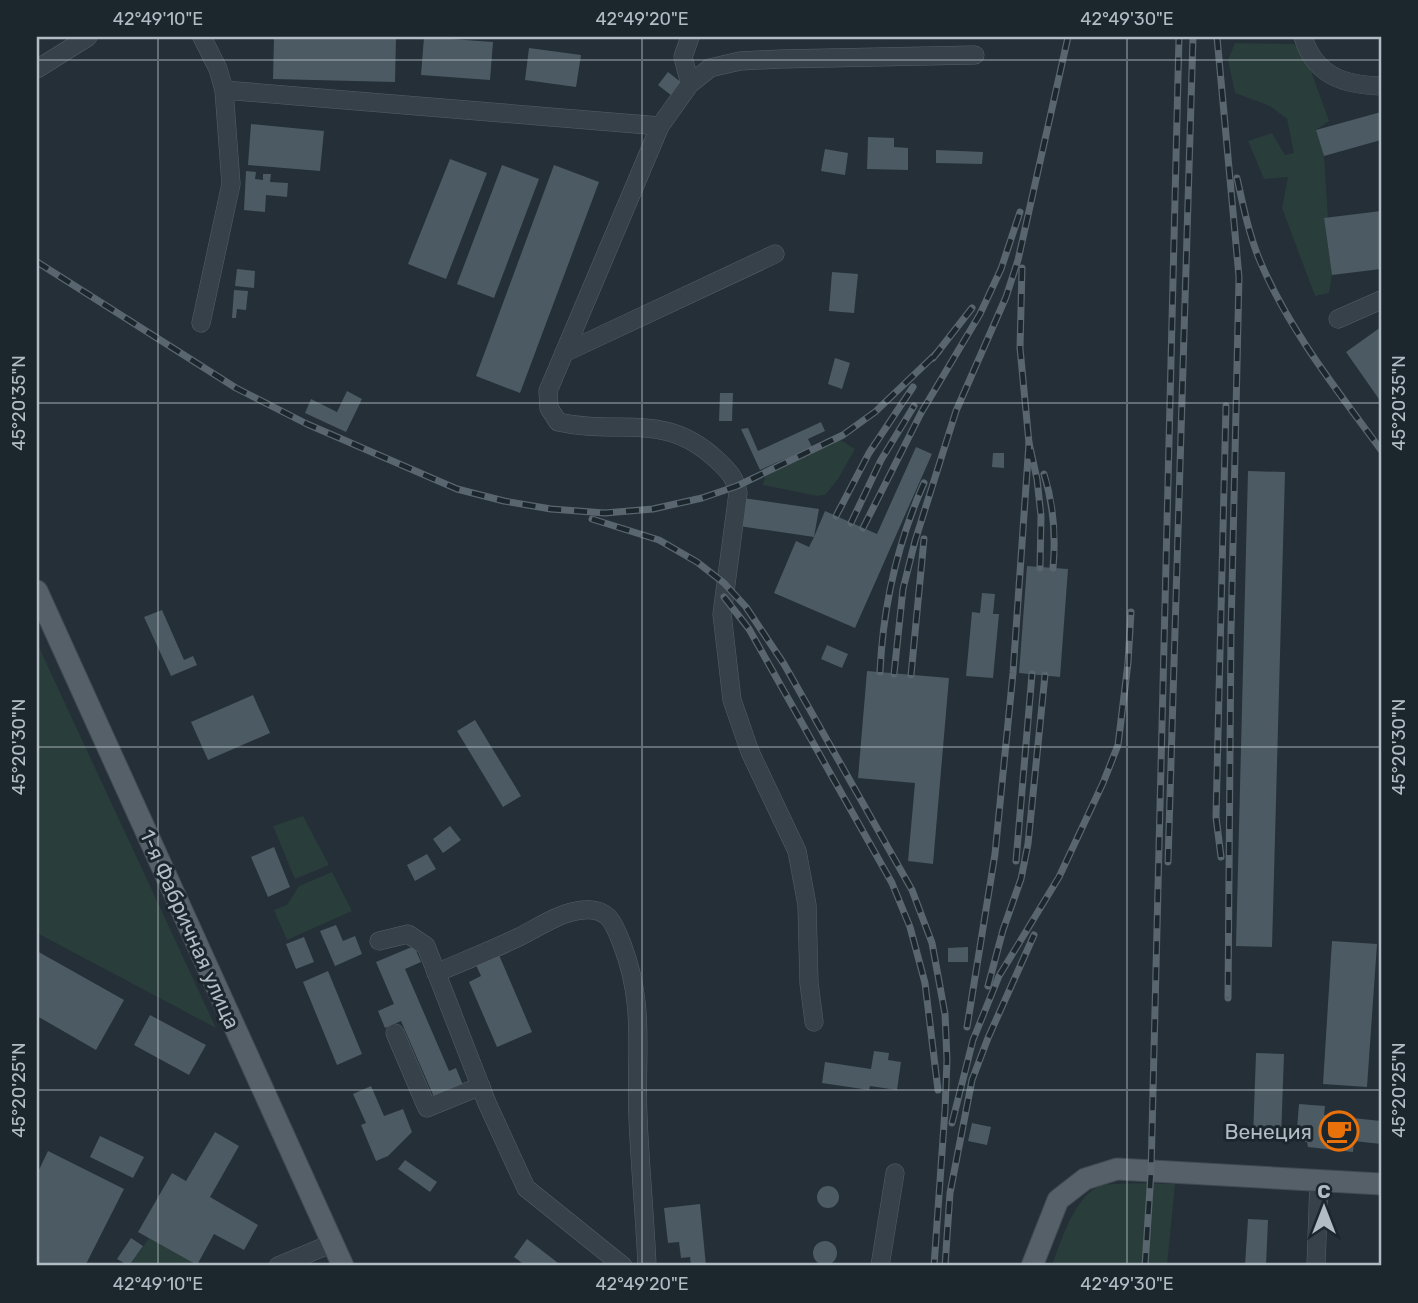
<svg xmlns="http://www.w3.org/2000/svg" width="1418" height="1303" font-family="Rubik,sans-serif">
  <style>
    .green { fill: #293d3a }
    .building { fill: #4c5a63 }
    .lines { fill: none; stroke-linecap: round; stroke-linejoin: round }
    .minor-casing { stroke: #555f66; stroke-width: 19 }
    .major-casing { stroke: #404a51; stroke-width: 23 }
    .minor { stroke: #374149; stroke-width: 18 }
    .major { stroke: #556068; stroke-width: 21 }
    .rail-casing { stroke: #59666f; stroke-width: 7 }
    .rail { stroke: #1c262d; stroke-width: 4.5; stroke-dasharray: 13; stroke-linecap: butt }
    .ticks { fill: none; stroke: #b2bcc4; stroke-width: 2; stroke-opacity: 0.45 }
    .labels { text-anchor: middle; dominant-baseline: central; stroke-width: 6; stroke-linejoin: round; paint-order: stroke }
    .street-label { font-size: 21px; fill: #b2bcc4; stroke: #1c262d }
    .poi-label { font-size: 21px; fill: #b2bcc4; stroke: #1c262d; text-anchor: end }
    .neatline { fill: none; stroke: #b2bcc4; stroke-width: 2.5 }
    .ticks-label { font-size: 18px; text-anchor: middle; fill: #b2bcc4 }
  </style>
  <rect width="100%" height="100%" fill="#242f38"/>
  <!-- green -->
  <g class="green">
    <polygon points="1235,43 1294,44 1306,57 1329,121 1316,130 1324,156 1328,218 1324,219 1332,275 1329,293 1315,296 1282,208 1288,177 1264,179 1248,141 1272,133 1285,155 1294,153 1287,119 1270,106 1235,93 1228,60"/>
    <polygon points="839,439 855,449 838,479 825,495 817,496 763,485 765,476"/>
    <polygon points="37,643 216,1028 37,933"/>
    <polygon points="303,816 329,865 295,879 273,826"/>
    <polygon points="332,872 352,911 287,940 274,910 287,905 299,886"/>
    <path d="M1175,1184l-8,82h-115c8,-23 22,-68 46,-79 13,-6 61,-3 77,-3z"/>
    <polygon points="149,1238 197,1265 202,1266 130,1266"/>
  </g>
  <!-- building -->
  <g class="building">
    <polygon points="274,37 396,37 395,82 273,79"/>
    <polygon points="424,37 493,42 490,80 421,75"/>
    <polygon points="529,48 581,55 576,87 525,80"/>
    <polygon points="668,72 682,83 672,96 658,85"/>
    <polygon points="1381,112 1381,140 1324,156 1316,130"/>
    <polygon points="251,124 324,131 320,171 248,165"/>
    <polygon points="868,137 894,138 894,147 908,148 908,170 867,169"/>
    <polygon points="825,149 848,153 845,175 821,171"/>
    <polygon points="936,150 983,152 982,164 936,163"/>
    <polygon points="450,159 487,173 446,279 408,264"/>
    <polygon points="502,165 539,179 494,298 457,284"/>
    <polygon points="554,165 599,182 520,393 476,376"/>
    <polygon points="246,171 256,172 255,179 263,180 263,174 271,174 270,182 288,183 287,197 266,195 265,212 244,210"/>
    <polygon points="1381,211 1381,269 1332,275 1324,218"/>
    <polygon points="237,269 255,271 254,288 235,286"/>
    <polygon points="832,272 858,274 854,313 829,311"/>
    <polygon points="234,290 248,291 246,310 237,309 236,318 232,318"/>
    <polygon points="1381,327 1381,402 1346,352"/>
    <polygon points="835,358 850,363 842,389 828,384"/>
    <polygon points="347,391 362,399 346,432 305,413 311,399 337,412"/>
    <polygon points="720,393 733,393 732,421 719,421"/>
    <polygon points="821,422 825,431 808,439 812,447 760,470 741,429 748,428 758,451"/>
    <polygon points="916,447 932,454 855,628 774,593 796,541 809,547 814,537 739,526 743,498 819,509 814,537 825,511 877,534"/>
    <polygon points="993,453 1004,453 1004,468 992,467"/>
    <polygon points="1248,471 1285,472 1272,947 1236,946"/>
    <polygon points="1027,566 1068,569 1060,677 1019,673"/>
    <polygon points="982,593 995,594 993,614 999,614 993,678 966,676 972,612 980,613"/>
    <polygon points="162,610 184,660 193,656 197,665 171,676 144,617"/>
    <polygon points="827,645 848,654 842,668 821,659"/>
    <polygon points="867,671 949,678 933,864 908,861 915,783 858,778"/>
    <polygon points="253,695 270,733 208,760 191,722"/>
    <polygon points="475,720 521,796 503,807 457,731"/>
    <polygon points="450,826 461,840 443,853 433,839"/>
    <polygon points="274,847 290,887 268,897 251,857"/>
    <polygon points="427,854 436,869 415,881 407,865"/>
    <polygon points="336,925 343,941 355,936 362,954 335,966 320,931"/>
    <polygon points="304,937 314,962 296,969 286,944"/>
    <polygon points="1332,941 1377,944 1367,1087 1323,1084"/>
    <polygon points="414,946 421,962 405,969 449,1071 456,1068 463,1085 434,1097 401,1021 385,1028 378,1011 394,1004 376,962"/>
    <polygon points="968,947 968,962 948,962 948,948"/>
    <polygon points="37,951 124,1000 96,1050 37,1016"/>
    <polygon points="499,955 532,1032 497,1047 469,982 481,976 476,965"/>
    <polygon points="328,971 362,1054 337,1065 303,982"/>
    <polygon points="150,1015 206,1045 189,1075 134,1045"/>
    <polygon points="874,1051 889,1053 888,1060 901,1062 897,1090 870,1086 869,1090 822,1083 825,1062 871,1069"/>
    <polygon points="1256,1053 1284,1054 1281,1139 1253,1138"/>
    <polygon points="371,1086 384,1116 403,1109 412,1132 388,1156 376,1161 361,1125 366,1123 353,1094"/>
    <polygon points="1299,1104 1325,1106 1324,1115 1381,1121 1381,1144 1354,1141 1353,1152 1308,1147 1307,1142 1296,1141"/>
    <polygon points="972,1123 991,1127 987,1145 968,1141"/>
    <polygon points="215,1132 239,1146 210,1197 258,1225 244,1250 214,1234 197,1265 138,1232 172,1173 186,1181"/>
    <polygon points="100,1136 144,1157 133,1178 90,1157"/>
    <polygon points="48,1151 124,1189 85,1266 37,1266 37,1174"/>
    <polygon points="405,1160 437,1182 430,1192 398,1169"/>
    <circle cx="828" cy="1197" r="11"/>
    <polygon points="700,1204 706,1266 691,1266 690,1257 681,1258 679,1242 668,1243 664,1208"/>
    <polygon points="1248,1219 1268,1220 1266,1266 1245,1266"/>
    <polygon points="131,1238 143,1246 129,1266 117,1259"/>
    <polygon points="527,1239 562,1266 526,1266 514,1257"/>
    <circle cx="825" cy="1253" r="12"/>
  </g>
  <g class="lines">
    <!-- minor casing -->
    <g class="minor-casing">
      <g id="minor">
        <polyline points="690,37 683,57 690,84"/>
        <path d="M1303,37c12,39 41,48 78,49"/>
        <polyline points="37,69 88,37"/>
        <path d="M224,90l436,36 -112,265 1,17 9,14c63,14 107,-12 160,39 10,9 18,18 20,32l-16,121 10,86 18,52 47,99 10,54 2,78 5,39"/>
        <polyline points="660,126 690,84 710,68 740,61 781,59 975,55"/>
        <polyline points="1338,319 1381,300"/>
        <polyline points="201,323 231,184 224,90 218,69 202,37"/>
        <polyline points="564,353 775,254"/>
        <polyline points="379,941 408,934 426,946 487,1103 526,1188 623,1266"/>
        <path d="M436,973c28,-12 56,-23 83,-36 20,-10 41,-25 64,-27 26,-3 31,14 39,34 24,63 13,109 16,173 2,50 7,100 9,149"/>
        <polyline points="395,1033 427,1108 481,1086"/>
        <polyline points="278,1266 333,1243"/>
        <polyline points="880,1266 895,1173"/>
        <polyline points="1316,1266 1319,1181"/>
      </g>
    </g>
    <!-- major casing -->
    <g class="major-casing">
      <g id="major">
        <polyline points="37,591 343,1266"/>
        <polyline points="1032,1266 1058,1200 1085,1179 1117,1169 1381,1184"/>
      </g>
    </g>
    <!-- minor -->
    <use href="#minor" class="minor"/>
    <!-- major -->
    <use href="#major" class="major"/>
    <!-- rail casing -->
    <g class="rail-casing">
      <g id="rail">
        <polyline points="1217,37 1239,277 1231,632 1228,998"/>
        <path d="M1237,178c6,27 12,57 23,83 29,69 77,129 121,189"/>
        <polyline points="37,262 236,388 307,424 457,489 504,501 551,509 605,513 653,509 702,498 737,486 843,435 875,412 939,351"/>
        <polyline points="1022,268 1020,348 1029,443 1037,479 1041,516 1040,568"/>
        <polyline points="933,358 972,308"/>
        <path d="M1044,474c10,32 12,61 9,94"/>
        <polyline points="836,516 869,453 913,387"/>
        <polyline points="592,519 659,540 697,562 724,583 746,607 784,664 912,890 932,943 945,1014 947,1060 945,1110 934,1266"/>
        <polyline points="851,523 881,460 914,406"/>
        <polyline points="863,528 921,413 980,314 1001,269 1020,212"/>
        <polyline points="724,597 749,629 892,883 910,927 925,983 938,1090"/>
        <path d="M880,672c3,-66 17,-128 44,-189"/>
        <polyline points="894,674 903,589 915,541 956,411 1006,297 1018,260 1068,37"/>
        <polyline points="911,675 924,539"/>
        <polyline points="1221,857 1216,817 1226,406"/>
        <polyline points="1016,861 1032,674"/>
        <polyline points="1168,862 1193,37"/>
        <polyline points="988,986 1003,930 1021,879 1028,844 1045,675"/>
        <polyline points="967,1027 995,854 1013,673 1029,443"/>
        <polyline points="952,1123 973,1040 999,976 1059,877 1103,783 1118,745 1128,663 1131,612"/>
        <polyline points="945,1266 950,1193 972,1080 988,1038 1034,935"/>
        <polyline points="1145,1266 1151,1172 1179,37"/>
      </g>
    </g>
    <!-- rail -->
    <use href="#rail" class="rail"/>
  </g>
  <!-- ticks -->
  <path class="ticks" d="M158,37v1229M642,37v1229M1127,37v1229M37,60h1344M37,403h1344M37,747h1344M37,1090h1344"/>
  <!-- icons -->
  <defs>
    <g id="cafe-ring" transform="scale(2.0125)"><circle r="9.5" fill="#1c262d" stroke="#e8710a" stroke-width="1.5"/><path d="M-5.5-4.5H6V0H3Q3 3.5 0 3.5H-2.5Q-5.5 3.5-5.5 0ZM3-3.2v2h1.7v-2ZM-6 4.5H4V6H-6Z" fill="#e8710a"/></g>
  </defs>
  <g fill-rule="evenodd">
    <use href="#cafe-ring" x="1339" y="1131"/>
  </g>
  <g class="labels">
    <!-- street labels -->
    <g class="street-label">
      <text transform="translate(190 929) rotate(66)">1-я Фабричная улица</text>
    </g>
    <!-- poi labels -->
    <g class="poi-label">
      <text x="1312" y="1131">Венеция</text>
    </g>
  </g>
  <!-- border -->
  <rect width="1418" height="1303" fill="none" stroke="#1c262d" stroke-width="77"/>
  <!-- north arrow -->
  <g transform="translate(1324 1208)" stroke="#1c262d" stroke-width="5" paint-order="stroke">
  <path d="M0-5L12 26L0 18L-12 26Z" fill="#b2bcc4"/>
  <text y="-10" font-size="19" font-weight="bold" text-anchor="middle" fill="#b2bcc4">С</text>
  </g>
  <rect x="38" y="38" width="1342" height="1226" class="neatline"/>
  <g class="ticks-label">
    <text x="158" y="25">42°49'10"E</text>
    <text x="642" y="25">42°49'20"E</text>
    <text x="1127" y="25">42°49'30"E</text>
    <text transform="translate(19 403) rotate(-90)" y="6">45°20'35"N</text>
    <text transform="translate(1399 403) rotate(-90)" y="6">45°20'35"N</text>
    <text transform="translate(19 747) rotate(-90)" y="6">45°20'30"N</text>
    <text transform="translate(1399 747) rotate(-90)" y="6">45°20'30"N</text>
    <text transform="translate(19 1090) rotate(-90)" y="6">45°20'25"N</text>
    <text transform="translate(1399 1090) rotate(-90)" y="6">45°20'25"N</text>
    <text x="158" y="1290">42°49'10"E</text>
    <text x="642" y="1290">42°49'20"E</text>
    <text x="1127" y="1290">42°49'30"E</text>
  </g>
</svg>
